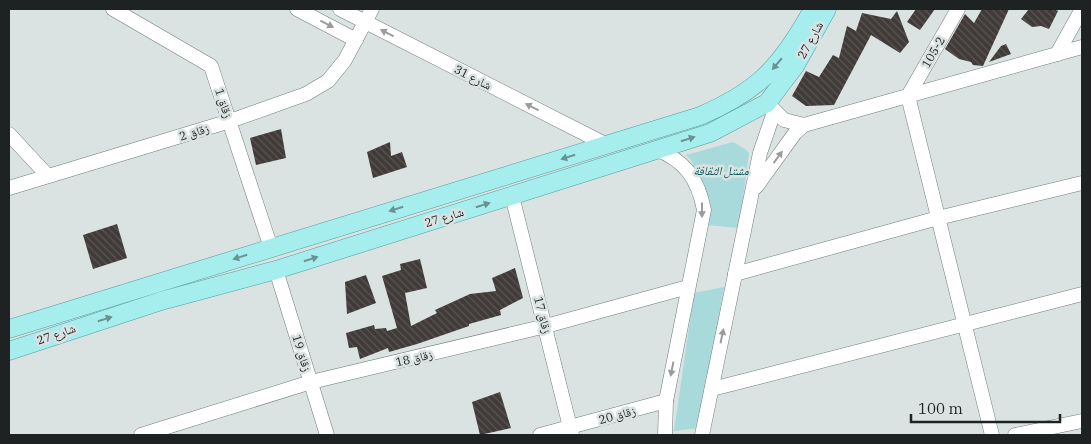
<svg xmlns="http://www.w3.org/2000/svg" width="1091" height="444" font-family="'IBM Plex Serif','Noto Naskh Arabic',serif">
  <style>
    .garden { fill: #a8dadb }
    .building { fill: url(#building-back-hatch) }
    .lines { fill: none; stroke-linecap: round; stroke-linejoin: round }
    .minor-casing { stroke: #747c7c; stroke-width: 15 }
    .major-casing { stroke: #509e9f; stroke-width: 19 }
    .minor { stroke: #fff; stroke-width: 14 }
    .major { stroke: #a6edee; stroke-width: 18 }
    .oneway { fill: #9a9c9c }
    .oneway2 { fill: #699292 }
    .labels { text-anchor: middle; dominant-baseline: central; stroke-width: 5; stroke-linejoin: round; paint-order: stroke }
    .street-label { font-size: 12px; fill: #1f2222; stroke: #dae2e2 }
    .park-label { font-size: 12px; font-style: italic; fill: #0e5758; stroke: #dae2e2 }
  </style>
  <defs>
    <pattern id="building-back-hatch" width="6" height="6" patternUnits="userSpaceOnUse" patternTransform="scale(1.25)"><rect width="6" height="6" fill="#403b38"/><path d="M-1 5l2 2M0 0l6 6M5-1l2 2" fill="none" stroke="#595553"/></pattern>
  </defs>
  <rect width="100%" height="100%" fill="#dae2e2"/>
  <!-- garden -->
  <g class="garden">
    <polygon points="733,142 745,149 749,153 739,228 707,225 709,206 691,160 686,155"/>
    <polygon points="724,287 699,428 674,431 694,293"/>
  </g>
  <!-- building -->
  <g class="building">
    <polygon points="916,9 935,9 920,30 907,22"/>
    <polygon points="982,9 1009,9 983,66 973,65 971,62 959,59 945,49 965,14 974,23"/>
    <polygon points="1029,9 1054,9 1058,11 1049,29 1041,26 1032,27 1021,19"/>
    <polygon points="897,11 909,42 900,53 871,35 834,105 806,106 792,96 806,71 819,77 833,55 839,58 847,26 856,31 862,13 891,19"/>
    <polygon points="1006,44 1011,54 989,62 1001,46"/>
    <polygon points="281,129 286,158 256,165 250,138"/>
    <polygon points="390,142 391,156 402,152 407,167 373,178 367,152"/>
    <polygon points="117,224 127,258 93,269 83,235"/>
    <polygon points="420,259 427,288 405,293 411,326 437,313 435,310 470,294 496,291 492,278 515,268 523,298 500,310 501,315 469,324 469,326 417,344 389,352 388,348 360,359 357,347 349,348 346,333 374,325 375,329 386,328 387,331 397,328 382,276 401,270 400,264"/>
    <polygon points="366,275 376,303 347,314 345,282"/>
    <polygon points="500,392 511,428 480,435 472,402"/>
  </g>
  <g class="lines">
    <!-- minor casing -->
    <g class="minor-casing">
      <g id="minor">
        <polyline points="113,9 211,66 271,248"/>
        <polyline points="297,9 356,40"/>
        <polyline points="340,9 607,145"/>
        <polyline points="958,9 908,96 992,435"/>
        <polyline points="1057,54 1082,9"/>
        <polyline points="767,103 784,120 804,125 1082,47"/>
        <polyline points="9,134 48,176"/>
        <path d="M655,149c30,11 43,30 49,61l-38,191 -1,34"/>
        <polyline points="756,187 795,133 804,125"/>
        <polyline points="9,188 230,121 306,94 328,81 345,60 372,9"/>
        <polyline points="512,196 572,435"/>
        <polyline points="276,270 327,435"/>
        <polyline points="735,274 938,218 1082,183"/>
        <polyline points="712,389 1082,294"/>
        <polyline points="141,435 311,382 546,326 688,287"/>
        <polyline points="540,435 666,401"/>
        <polyline points="702,435 760,153 774,112"/>
        <polyline points="1015,435 1082,421"/>
      </g>
    </g>
    <!-- major casing -->
    <g class="major-casing">
      <g id="major">
        <path d="M9,329l691,-213c56,-24 79,-47 109,-100"/>
        <polyline points="9,351 161,301 276,270 710,133 767,103 795,66 827,9"/>
      </g>
    </g>
    <!-- minor -->
    <use href="#minor" class="minor"/>
    <!-- major -->
    <use href="#major" class="major"/>
  </g>
  <!-- one-way arrows -->
  <defs><path id="oneway-solid" d="M-6-.8H1V-3.2L6.5 0L1 3.2V.8H-6Z" transform="scale(1.25)"/></defs>
  <g class="oneway">
    <use href="#oneway-solid" transform="translate(327 24) rotate(27)"/>
    <use href="#oneway-solid" transform="translate(387 33) rotate(-153)"/>
    <use href="#oneway-solid" transform="translate(532 107) rotate(-153)"/>
    <use href="#oneway-solid" transform="translate(778 157) rotate(-54)"/>
    <use href="#oneway-solid" transform="translate(702 210) rotate(90)"/>
    <use href="#oneway-solid" transform="translate(722 336) rotate(-78)"/>
    <use href="#oneway-solid" transform="translate(672 369) rotate(101)"/>
  </g>
  <g class="oneway2">
    <use href="#oneway-solid" transform="translate(777 64) rotate(130)"/>
    <use href="#oneway-solid" transform="translate(688 139) rotate(-17)"/>
    <use href="#oneway-solid" transform="translate(568 157) rotate(163)"/>
    <use href="#oneway-solid" transform="translate(483 205) rotate(-17)"/>
    <use href="#oneway-solid" transform="translate(396 209) rotate(163)"/>
    <use href="#oneway-solid" transform="translate(240 257) rotate(163)"/>
    <use href="#oneway-solid" transform="translate(311 259) rotate(-18)"/>
    <use href="#oneway-solid" transform="translate(105 319) rotate(-17)"/>
  </g>
  <g class="labels">
    <!-- street labels -->
    <g class="street-label">
      <text transform="translate(810 40) rotate(-61)">شارع 27</text>
      <text transform="translate(933 52) rotate(-60)">105-2</text>
      <text transform="translate(473 77) rotate(27)">شارع 31</text>
      <text transform="translate(224 103) rotate(72)">زقاق 1</text>
      <text transform="translate(194 132) rotate(-17)">زقاق 2</text>
      <text transform="translate(444 217) rotate(-17)">شارع 27</text>
      <text transform="translate(543 315) rotate(76)">زقاق 17</text>
      <text transform="translate(56 334) rotate(-19)">شارع 27</text>
      <text transform="translate(302 353) rotate(73)">زقاق 19</text>
      <text transform="translate(414 358) rotate(-13)">زقاق 18</text>
      <text transform="translate(617 415) rotate(-15)">زقاق 20</text>
    </g>
    <!-- park labels -->
    <g class="park-label">
      <text x="721" y="170">مشتل الثقافة</text>
    </g>
  </g>
  <!-- border -->
  <rect width="1091" height="444" fill="none" stroke="#1f2222" stroke-width="20"/>
  <!-- scale -->
  <path d="M911 414v8h149v-8" fill="none" stroke="#1f2222" stroke-width="2.5"/>
  <text x="918" y="414" font-size="15" fill="#1f2222" stroke="#dae2e2" stroke-width="4" paint-order="stroke">100 m</text>
</svg>
